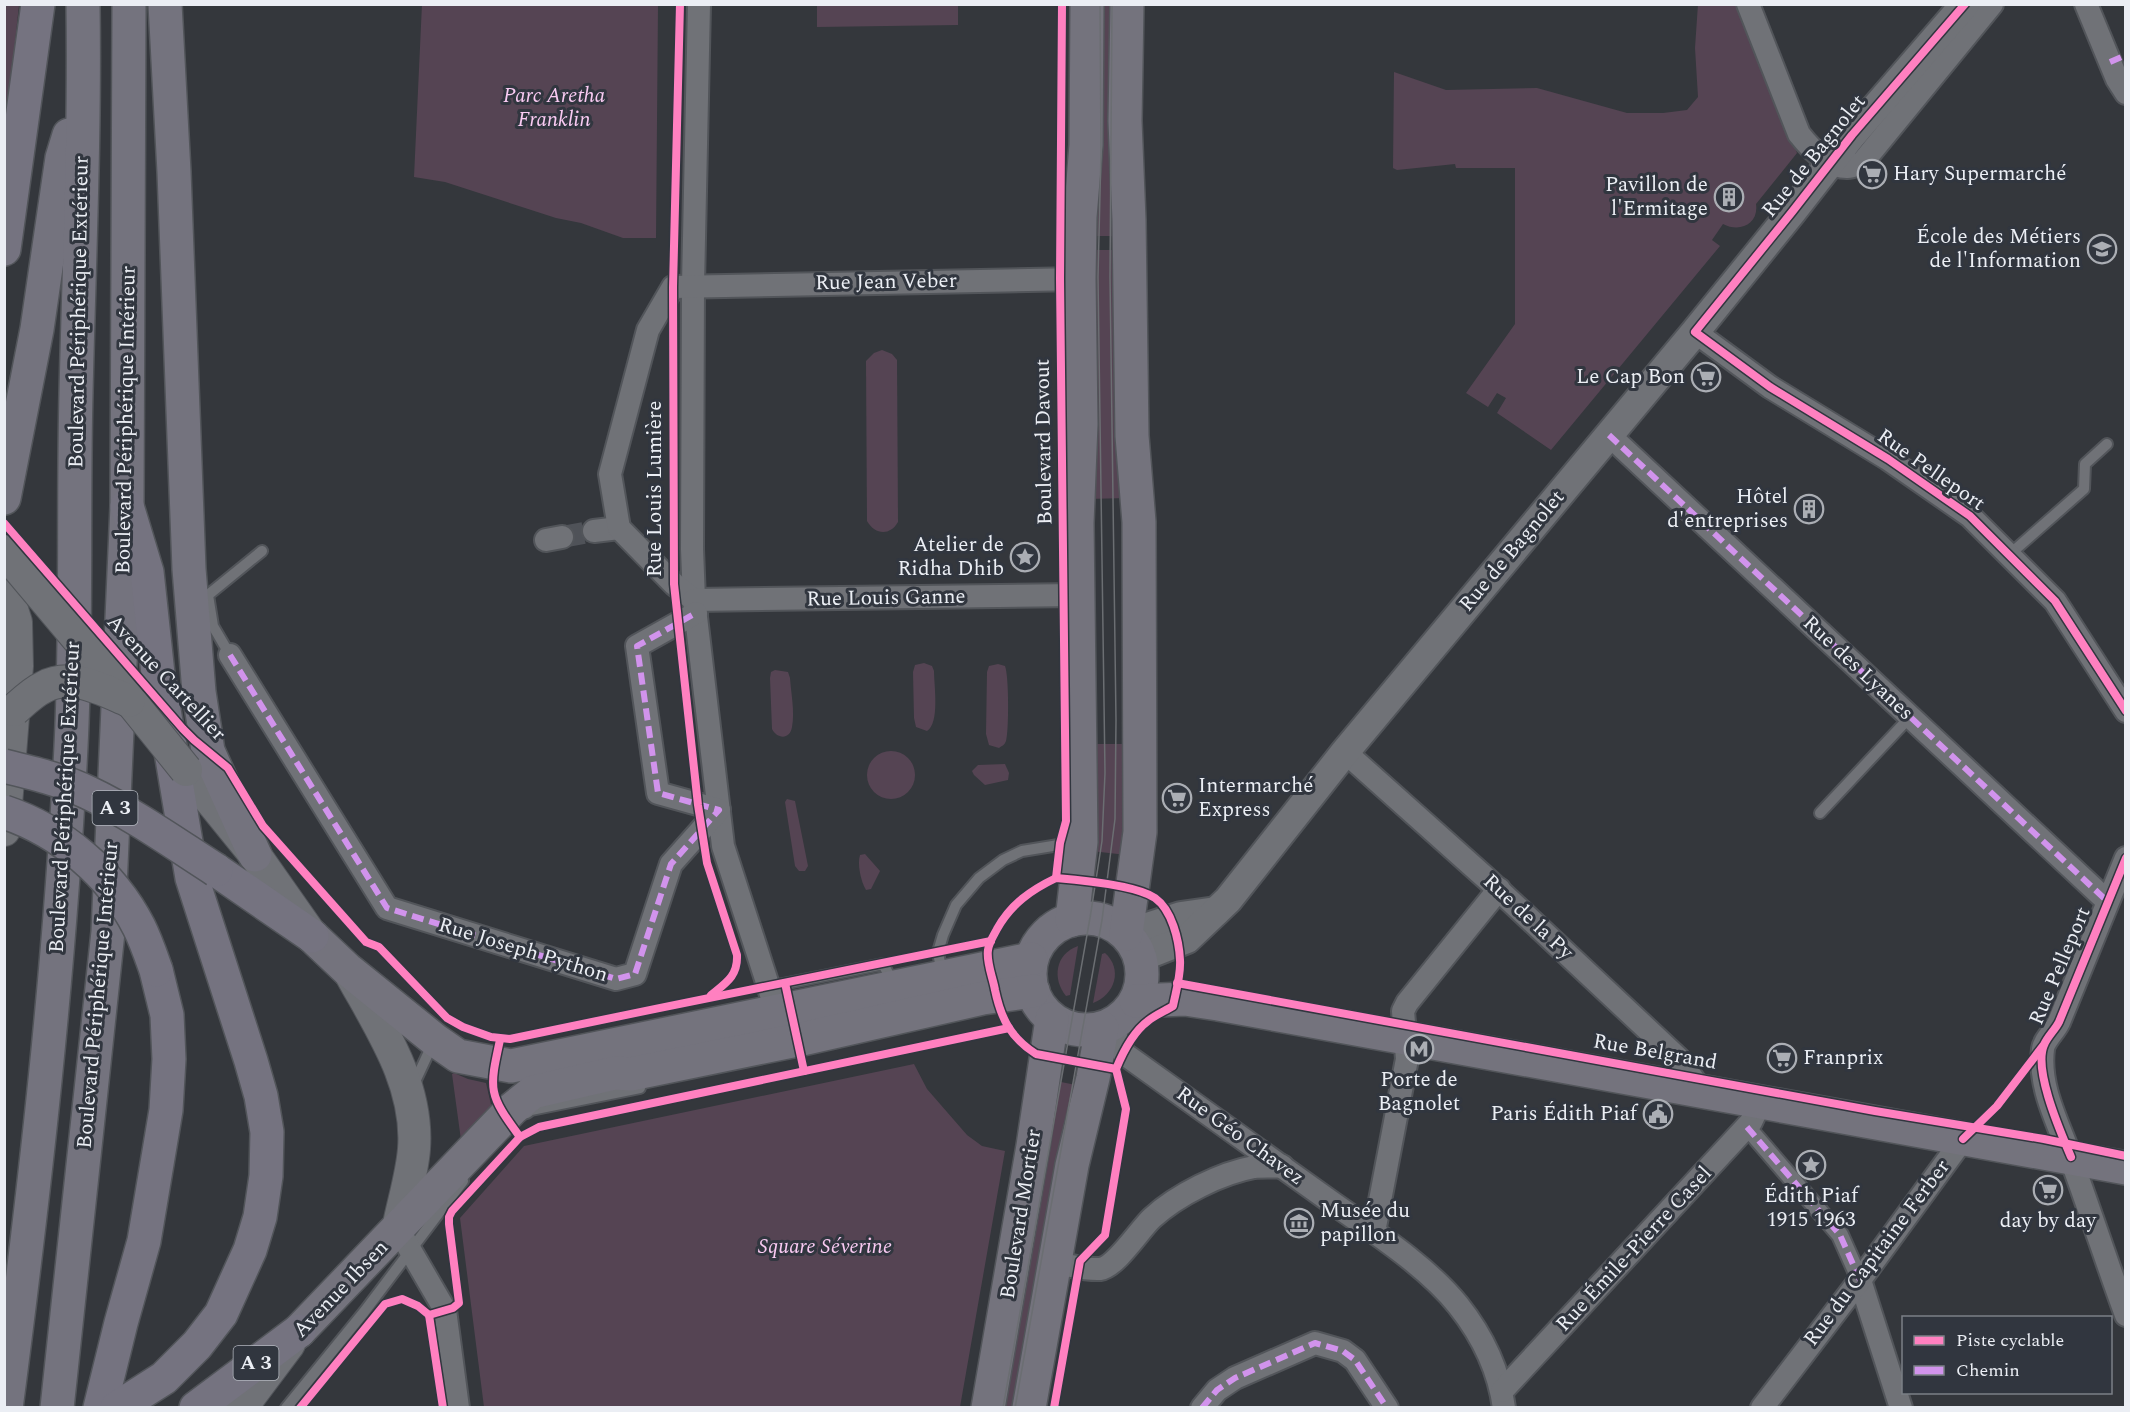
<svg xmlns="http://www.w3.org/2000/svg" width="2130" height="1412" font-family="Spectral,serif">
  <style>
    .green { fill: #554453 }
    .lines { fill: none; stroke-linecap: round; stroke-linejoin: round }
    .minor-tunnel { stroke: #4f5258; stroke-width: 22; stroke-dasharray: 22 11; stroke-linecap: butt }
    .service-casing { stroke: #52555a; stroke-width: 14 }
    .pedestrian-casing { stroke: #52555a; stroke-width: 20 }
    .minor-casing { stroke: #52555a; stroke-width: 26 }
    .tertiary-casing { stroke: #52555a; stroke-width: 32 }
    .secondary-casing { stroke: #52555a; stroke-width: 34 }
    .primary-casing { stroke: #52555a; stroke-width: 36 }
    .trunk-casing { stroke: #52555a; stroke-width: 36 }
    .motorway-casing { stroke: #52555a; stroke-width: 36 }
    .service { stroke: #707277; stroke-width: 10 }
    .pedestrian { stroke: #707277; stroke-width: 16 }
    .minor { stroke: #707277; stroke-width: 22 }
    .tertiary { stroke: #707277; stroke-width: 28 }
    .secondary { stroke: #707277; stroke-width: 32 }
    .primary { stroke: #74737d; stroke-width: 33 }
    .trunk { stroke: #74737e; stroke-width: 33 }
    .motorway { stroke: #757380; stroke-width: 33 }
    .tram { stroke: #6b6e72; stroke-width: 1.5 }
    .secondary-bridge-casing { stroke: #52555a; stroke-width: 34; stroke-linecap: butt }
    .motorway-bridge-casing { stroke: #52555a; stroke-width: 36; stroke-linecap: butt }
    .secondary-bridge { stroke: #707277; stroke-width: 32 }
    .motorway-bridge { stroke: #757380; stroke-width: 33 }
    .quiet { stroke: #d193ec; stroke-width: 6; stroke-dasharray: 12 6; stroke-linecap: butt }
    .cycleway-casing { stroke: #31363f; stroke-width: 11 }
    .cycleway { stroke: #ff80c0; stroke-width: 8 }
    .labels { text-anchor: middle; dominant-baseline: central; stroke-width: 6; stroke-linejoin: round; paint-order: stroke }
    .shield { fill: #31363f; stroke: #b3b7be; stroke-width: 1.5 }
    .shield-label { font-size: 20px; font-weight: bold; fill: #ebeef4 }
    .park-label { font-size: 21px; font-style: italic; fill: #facbf3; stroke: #31363f }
    .street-label { font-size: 21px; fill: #ebeef4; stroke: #31363f }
    .poi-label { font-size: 21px; fill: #ebeef4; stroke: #31363f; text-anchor: end }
  </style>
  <rect width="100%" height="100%" fill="#34373c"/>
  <!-- green -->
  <g class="green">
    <polygon points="422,4 658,5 656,238 623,238 581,223 556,218 445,182 414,177"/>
    <path d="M1698,4l40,1 59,148 -41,51c3,20 -16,29 -33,20l-11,16 8,6 -169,204 -54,-37 9,-15 -9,-5 -9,14 -22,-14 49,-69v-156h-59l-1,-4 -58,6 -4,-2 1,-96 52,18 91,-2 90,25h36l24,-3 11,-13 -3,-49z"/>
    <polygon points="5,5 19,5 5,135"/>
    <polygon points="817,5 958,5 958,25 817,27"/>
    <polygon points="1097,5 1116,5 1115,236 1095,236"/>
    <polygon points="1095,250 1115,250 1128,498 1087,499"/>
    <path d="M882,350l10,4 5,6 1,162c-8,14 -23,13 -31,-1l-1,-160 8,-8z"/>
    <path d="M924,663l8,3 2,5c0,15 6,52 -7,60l-11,-4 -2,-9 -1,-46 2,-7z"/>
    <path d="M998,664l7,2c4,10 4,65 1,75 -2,5 -3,4 -7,7l-10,-3 -3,-11 1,-62 2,-6z"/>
    <path d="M775,670l13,2 2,6c1,15 5,34 2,49 -2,13 -15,12 -20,2l-2,-51 1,-6z"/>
    <polygon points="1089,744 1131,744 1127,855 1091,851"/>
    <circle cx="891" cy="775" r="24"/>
    <polygon points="1005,764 1009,773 1008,780 985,785 974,775 972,771 978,765"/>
    <polygon points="787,799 795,801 808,866 805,871 799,871 795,866 785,802"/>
    <path d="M865,854l15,17 -9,18 -5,1c-5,-8 -9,-26 -6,-35z"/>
    <path d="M1078,946l-8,49 -4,1c-14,-17 -11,-42 12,-50z"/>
    <path d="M1105,953c18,16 10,42 -12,50l9,-49z"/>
    <polygon points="914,1064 927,1089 967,1135 982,1146 1005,1151 960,1407 484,1407 460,1218 524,1146"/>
    <polygon points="454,1073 468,1079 486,1083 492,1109 461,1140 452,1074"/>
    <polygon points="1056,1081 1076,1085 1019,1407 999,1408"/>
  </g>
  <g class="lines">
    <!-- minor-tunnel -->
    <polyline class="minor-tunnel" points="562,537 594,531"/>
    <!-- service casing -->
    <g class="service-casing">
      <g id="service">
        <polyline points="2009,555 2084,489 2085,464 2107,444"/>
        <polyline points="230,655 213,626 208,595 262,551"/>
        <polyline points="1820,813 1910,717"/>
        <polyline points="942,974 938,952 943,935 956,905 979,878 1003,860 1022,851 1077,842"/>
        <polyline points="768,987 883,964 894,984"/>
        <polyline points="413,1086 433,1043"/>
        <polyline points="527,1113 531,1110 640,1088"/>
        <polyline points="286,1408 364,1312 463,1181"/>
      </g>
    </g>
    <!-- pedestrian casing -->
    <g class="pedestrian-casing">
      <polyline id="pedestrian" points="1747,1127 1840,1235 1860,1280"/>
    </g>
    <!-- minor casing -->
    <g class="minor-casing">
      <g id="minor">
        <polyline points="699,4 693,285 692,549 694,600 723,846 777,1013"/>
        <path d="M1748,4l51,130c11,14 29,34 49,33 4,0 10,-3 14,-4l130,-159"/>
        <polyline points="2086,4 2117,79 2126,93"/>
        <polyline points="1695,332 1770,387 1888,459 1970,516 2055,601 2126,711"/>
        <polyline points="1609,435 2107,901"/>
        <polyline points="594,531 619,528"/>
        <polyline points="546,540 562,537"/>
        <polyline points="694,600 674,584 619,528 610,474 648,330 673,287 1079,279"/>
        <polyline points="694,600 1078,595"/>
        <polyline points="230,655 387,908 616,979 635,974 671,864 719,810 658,793 637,646 696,613"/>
        <polyline points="1345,752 1487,879 1679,1059 1702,1092"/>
        <path d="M2126,858l-67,164c-4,9 -15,18 -16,27 -5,39 16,75 28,110 19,52 36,104 55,156"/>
        <path d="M1111,1025l12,28c68,48 136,97 204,146 42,30 98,65 131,106 23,29 41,65 46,103"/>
        <polyline points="398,1229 445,1310 458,1408"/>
        <polyline points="1374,1232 1407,1059 1403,1011 1407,1003 1499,889"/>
        <path d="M1055,1263c14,2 31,7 45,6 16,-2 40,-40 52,-51 25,-23 69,-45 102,-51 9,-1 19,0 28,-1"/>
        <polyline points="1860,1280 1901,1408"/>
        <polyline points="1502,1391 1751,1122 1760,1103"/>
        <polyline points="1202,1408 1217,1390 1235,1378 1315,1343 1343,1351 1355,1360 1387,1408"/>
        <polyline points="1762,1408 1860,1280 1963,1139"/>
      </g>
    </g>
    <!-- tertiary casing -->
    <g class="tertiary-casing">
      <g id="tertiary">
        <polyline points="1126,934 1181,916 1216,911"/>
        <polyline points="1139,958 1187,939 1228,900 1345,752 1695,332 1792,212 1852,135 1965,4"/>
      </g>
    </g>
    <!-- secondary casing -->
    <g class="secondary-casing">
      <g id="secondary">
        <polyline points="4,594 10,603 16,622 17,666 4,830"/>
        <polyline points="186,770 255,855 309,932"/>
        <path d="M349,971c30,55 70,112 65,178 -2,26 -11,54 -16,80"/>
        <polyline points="241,1408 289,1344"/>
      </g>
    </g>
    <!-- primary casing -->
    <g class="primary-casing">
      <g id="primary">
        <circle cx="1086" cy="974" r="56"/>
        <polyline points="1072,920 1081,842 1077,523 1081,424 1079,279 1080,217 1086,145 1087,4"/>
        <polyline points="1126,934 1140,832 1139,522 1132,436 1129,220 1125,121 1127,4"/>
        <polyline points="312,936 347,969 435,1040 458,1056 511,1066 1031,959"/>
        <polyline points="1136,1001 1185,999 1218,1004 2126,1168"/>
        <polyline points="299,1331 512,1109 533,1092 615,1073 631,1074 802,1039 983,998 1033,991"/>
        <polyline points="988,1408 1033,1146 1052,1019"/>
        <polyline points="1029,1408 1072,1165 1093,1078 1102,1028"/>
      </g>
    </g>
    <!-- trunk casing -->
    <g class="trunk-casing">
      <g id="trunk">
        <polyline points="165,4 174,172 189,569 199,692 208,751 255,855"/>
        <polyline points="4,498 37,329 62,158 69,135"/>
        <path d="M6,1408c29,-220 54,-440 65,-662 6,-117 2,-235 5,-353 3,-129 9,-259 7,-389"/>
        <polyline points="57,1408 108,932 127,506 129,4"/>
      </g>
    </g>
    <!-- motorway casing -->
    <g class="motorway-casing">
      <g id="motorway">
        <polyline points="4,249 38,4"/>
        <polyline points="216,870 312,936"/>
        <polyline points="100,1408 121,1323 144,1241 166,1110 169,1059 167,1015 156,970"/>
        <polyline points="117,1408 164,1378 197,1345 221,1314 250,1250 260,1217 266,1176 267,1132 261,1096 251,1061 192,878 158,674 147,572 127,506"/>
        <polyline points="196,1408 299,1331"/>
      </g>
    </g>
    <!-- service -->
    <use href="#service" class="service"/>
    <!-- pedestrian -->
    <use href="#pedestrian" class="pedestrian"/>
    <!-- minor -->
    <use href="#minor" class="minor"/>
    <!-- tertiary -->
    <use href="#tertiary" class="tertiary"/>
    <!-- secondary -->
    <use href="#secondary" class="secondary"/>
    <!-- primary -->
    <use href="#primary" class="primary"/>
    <!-- trunk -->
    <use href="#trunk" class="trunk"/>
    <!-- motorway -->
    <use href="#motorway" class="motorway"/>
    <!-- tram -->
    <g class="tram">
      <polyline points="1003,1408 1090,918 1102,841 1105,773 1098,277 1101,153 1100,4"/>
      <polyline points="1015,1408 1102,920 1115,819 1116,720 1110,277 1112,4"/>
    </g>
    <!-- secondary-bridge casing -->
    <g class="secondary-bridge-casing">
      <g id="secondary-bridge">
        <polyline points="4,551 132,703 186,770"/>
        <path d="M14,710c9,-8 19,-18 30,-23 27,-15 59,3 85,14"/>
      </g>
    </g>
    <!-- motorway-bridge casing -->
    <g class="motorway-bridge-casing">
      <g id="motorway-bridge">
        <path d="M4,766c29,7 58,14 85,27 44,21 85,50 127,77"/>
        <path d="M4,812c57,19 108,62 135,115 7,14 12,29 17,43"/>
      </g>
    </g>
    <!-- secondary-bridge -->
    <use href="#secondary-bridge" class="secondary-bridge"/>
    <!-- motorway-bridge -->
    <use href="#motorway-bridge" class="motorway-bridge"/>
    <!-- quiet -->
    <g class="quiet">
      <polyline points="2110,62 2126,55"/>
      <polyline points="1609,435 2107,901"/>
      <polyline points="230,655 387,908 616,979 635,974 671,864 719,810 658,793 637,646 696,613"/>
      <polyline points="1747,1127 1840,1235 1860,1280"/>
      <polyline points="1202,1408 1217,1390 1235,1378 1315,1343 1343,1351 1355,1360 1387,1408"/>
    </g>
    <!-- cycleway casing -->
    <g class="cycleway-casing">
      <g id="cycleway">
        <path d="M680,4l-7,283 1,297 24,221 9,58 30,92c1,21 -11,28 -26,40"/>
        <polyline points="1965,4 1852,135 1792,212 1695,332 1770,387 1888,459 1970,516 2055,601 2126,711"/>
        <path d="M4,523l179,206 11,11 34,28 35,58 103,116 13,5 68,71 16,9 28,10 19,2c160,-34 320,-65 481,-98"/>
        <polyline points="1056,878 1060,843 1066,821 1060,279 1062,4"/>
        <path d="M1056,878c24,2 80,7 99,20 17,12 24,42 25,62 1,15 -4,31 -7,46 -8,5 -18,9 -25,15 -15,11 -25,31 -32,48l-80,-15c-25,-16 -35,-35 -41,-64 -2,-12 -9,-28 -7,-40 1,-8 6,-15 9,-21 14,-25 34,-39 59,-51z"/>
        <polyline points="785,983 804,1071"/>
        <polyline points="1177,983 1875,1111 2044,1139 2126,1156"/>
        <path d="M500,1040c-11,50 -12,54 20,97"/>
        <polyline points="1963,1139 1997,1106 2043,1046"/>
        <path d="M2071,1157c-10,-24 -38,-87 -27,-112 3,-8 11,-15 15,-23l67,-164"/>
        <polyline points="429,1315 453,1308 459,1303 449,1224 449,1217 452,1211 520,1137 539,1127 1009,1028"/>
        <polyline points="429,1315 443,1408"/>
        <polyline points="300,1408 385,1304 402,1299 418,1306 429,1315"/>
        <polyline points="1054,1408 1080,1261 1105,1235 1126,1109 1116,1069"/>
      </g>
    </g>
    <!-- cycleway -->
    <use href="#cycleway" class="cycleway"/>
  </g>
  <!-- icons -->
  <defs>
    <g id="supermarket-ring" transform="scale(1.5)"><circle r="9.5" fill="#31363f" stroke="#abaeb4" stroke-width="1.5"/><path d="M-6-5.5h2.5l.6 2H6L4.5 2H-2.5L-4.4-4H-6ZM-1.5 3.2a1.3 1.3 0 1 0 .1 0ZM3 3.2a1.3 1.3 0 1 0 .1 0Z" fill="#abaeb4"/></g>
    <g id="building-ring" transform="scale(1.5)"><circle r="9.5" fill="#31363f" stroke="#abaeb4" stroke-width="1.5"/><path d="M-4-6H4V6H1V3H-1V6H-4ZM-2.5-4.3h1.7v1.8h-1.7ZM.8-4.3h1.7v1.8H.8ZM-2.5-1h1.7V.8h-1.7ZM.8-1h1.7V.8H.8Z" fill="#abaeb4"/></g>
    <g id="university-ring" transform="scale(1.5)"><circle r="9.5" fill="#31363f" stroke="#abaeb4" stroke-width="1.5"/><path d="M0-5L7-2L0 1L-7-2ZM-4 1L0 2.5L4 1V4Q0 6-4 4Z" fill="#abaeb4"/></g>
    <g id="sight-ring" transform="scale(1.5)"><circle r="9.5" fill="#31363f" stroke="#abaeb4" stroke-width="1.5"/><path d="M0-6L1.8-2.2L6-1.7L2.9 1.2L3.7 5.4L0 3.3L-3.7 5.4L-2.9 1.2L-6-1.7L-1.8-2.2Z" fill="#abaeb4"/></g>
    <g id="metro-ring" transform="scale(1.5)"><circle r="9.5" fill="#31363f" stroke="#abaeb4" stroke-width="1.5"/><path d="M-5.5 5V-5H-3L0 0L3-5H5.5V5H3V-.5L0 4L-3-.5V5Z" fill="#abaeb4"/></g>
    <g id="civic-ring" transform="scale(1.5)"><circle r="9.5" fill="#31363f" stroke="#abaeb4" stroke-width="1.5"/><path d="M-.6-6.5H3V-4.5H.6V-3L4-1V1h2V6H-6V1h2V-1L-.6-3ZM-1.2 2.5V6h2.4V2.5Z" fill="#abaeb4"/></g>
    <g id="museum-ring" transform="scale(1.5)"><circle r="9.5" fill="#31363f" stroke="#abaeb4" stroke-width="1.5"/><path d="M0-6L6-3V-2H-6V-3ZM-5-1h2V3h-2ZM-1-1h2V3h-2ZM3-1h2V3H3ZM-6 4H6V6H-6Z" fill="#abaeb4"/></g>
  </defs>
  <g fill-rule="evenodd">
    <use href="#supermarket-ring" x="1872" y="174"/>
    <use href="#building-ring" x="1729" y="197"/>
    <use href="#university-ring" x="2102" y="249"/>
    <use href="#supermarket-ring" x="1706" y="377"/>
    <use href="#building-ring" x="1809" y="509"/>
    <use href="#sight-ring" x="1025" y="557"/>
    <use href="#supermarket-ring" x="1177" y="798"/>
    <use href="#metro-ring" x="1419" y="1049"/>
    <use href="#supermarket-ring" x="1782" y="1058"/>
    <use href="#civic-ring" x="1658" y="1114"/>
    <use href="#sight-ring" x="1811" y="1165"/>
    <use href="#supermarket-ring" x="2048" y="1190"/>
    <use href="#museum-ring" x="1299" y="1223"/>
  </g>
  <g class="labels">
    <!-- shield labels -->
    <g class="shield">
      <rect x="92.5" y="791" width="45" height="34" rx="4.5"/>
      <rect x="233.5" y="1346" width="45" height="34" rx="4.5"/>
    </g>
    <g class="shield-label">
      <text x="115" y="808">A 3</text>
      <text x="256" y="1363">A 3</text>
    </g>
    <!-- park labels -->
    <g class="park-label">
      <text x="554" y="96">Parc Aretha<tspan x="554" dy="24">Franklin</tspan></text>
      <text x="825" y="1247">Square Séverine</text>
    </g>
    <!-- street labels -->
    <g class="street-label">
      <text transform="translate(1814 156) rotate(-51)">Rue de Bagnolet</text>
      <text transform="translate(886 282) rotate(-1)">Rue Jean Veber</text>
      <text transform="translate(79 312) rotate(-89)">Boulevard Périphérique Extérieur</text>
      <text transform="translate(126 420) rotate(-89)">Boulevard Périphérique Intérieur</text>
      <text transform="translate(1044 442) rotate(-91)">Boulevard Davout</text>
      <text transform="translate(1931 470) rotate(35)">Rue Pelleport</text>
      <text transform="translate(655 489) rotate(-90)">Rue Louis Lumière</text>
      <text transform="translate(1512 551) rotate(-50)">Rue de Bagnolet</text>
      <text transform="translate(886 598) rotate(-1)">Rue Louis Ganne</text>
      <text transform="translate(1858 668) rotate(43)">Rue des Lyanes</text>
      <text transform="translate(166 678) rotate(47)">Avenue Cartellier</text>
      <text transform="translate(65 797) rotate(-87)">Boulevard Périphérique Extérieur</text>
      <text transform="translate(1528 917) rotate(43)">Rue de la Py</text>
      <text transform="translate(523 950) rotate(17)">Rue Joseph Python</text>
      <text transform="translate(2060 966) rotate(-67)">Rue Pelleport</text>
      <text transform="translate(98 995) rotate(-85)">Boulevard Périphérique Intérieur</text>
      <text transform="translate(1655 1052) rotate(10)">Rue Belgrand</text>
      <text transform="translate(1240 1136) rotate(36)">Rue Géo Chavez</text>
      <text transform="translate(1021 1214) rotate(-81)">Boulevard Mortier</text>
      <text transform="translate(1634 1249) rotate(-47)">Rue Émile-Pierre Casel</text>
      <text transform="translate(1877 1253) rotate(-53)">Rue du Capitaine Ferber</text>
      <text transform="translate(341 1289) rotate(-46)">Avenue Ibsen</text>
    </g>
    <!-- poi labels -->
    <g class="poi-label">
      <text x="1893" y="174" text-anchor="start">Hary Supermarché</text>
      <text x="1708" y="185">Pavillon de<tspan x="1708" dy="24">l'Ermitage</tspan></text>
      <text x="2081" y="237">École des Métiers<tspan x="2081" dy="24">de l'Information</tspan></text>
      <text x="1685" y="377">Le Cap Bon</text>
      <text x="1788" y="497">Hôtel<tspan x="1788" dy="24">d'entreprises</tspan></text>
      <text x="1004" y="545">Atelier de<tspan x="1004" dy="24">Ridha Dhib</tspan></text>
      <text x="1198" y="786" text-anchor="start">Intermarché<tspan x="1198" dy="24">Express</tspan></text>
      <text x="1803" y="1058" text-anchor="start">Franprix</text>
      <text x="1419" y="1080" text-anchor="middle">Porte de<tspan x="1419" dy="24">Bagnolet</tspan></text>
      <text x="1637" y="1114">Paris Édith Piaf</text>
      <text x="1811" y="1196" text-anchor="middle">Édith Piaf<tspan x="1811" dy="24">1915 1963</tspan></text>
      <text x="1320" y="1211" text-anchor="start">Musée du<tspan x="1320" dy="24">papillon</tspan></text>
      <text x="2048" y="1221" text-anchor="middle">day by day</text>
    </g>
  </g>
  <!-- border -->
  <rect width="2130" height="1412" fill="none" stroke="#ebeef4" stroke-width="12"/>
  <!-- legend -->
  <rect x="1902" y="1316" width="210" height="78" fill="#31363f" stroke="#7b8087" stroke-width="1.5"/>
  <rect x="1914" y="1336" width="30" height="9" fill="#ff80c0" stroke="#7b8087" stroke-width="1.5"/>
  <text x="1956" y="1346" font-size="18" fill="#ebeef4">Piste cyclable</text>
  <rect x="1914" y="1366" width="30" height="9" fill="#d193ec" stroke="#7b8087" stroke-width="1.5"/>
  <text x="1956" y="1376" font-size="18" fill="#ebeef4">Chemin</text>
</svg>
